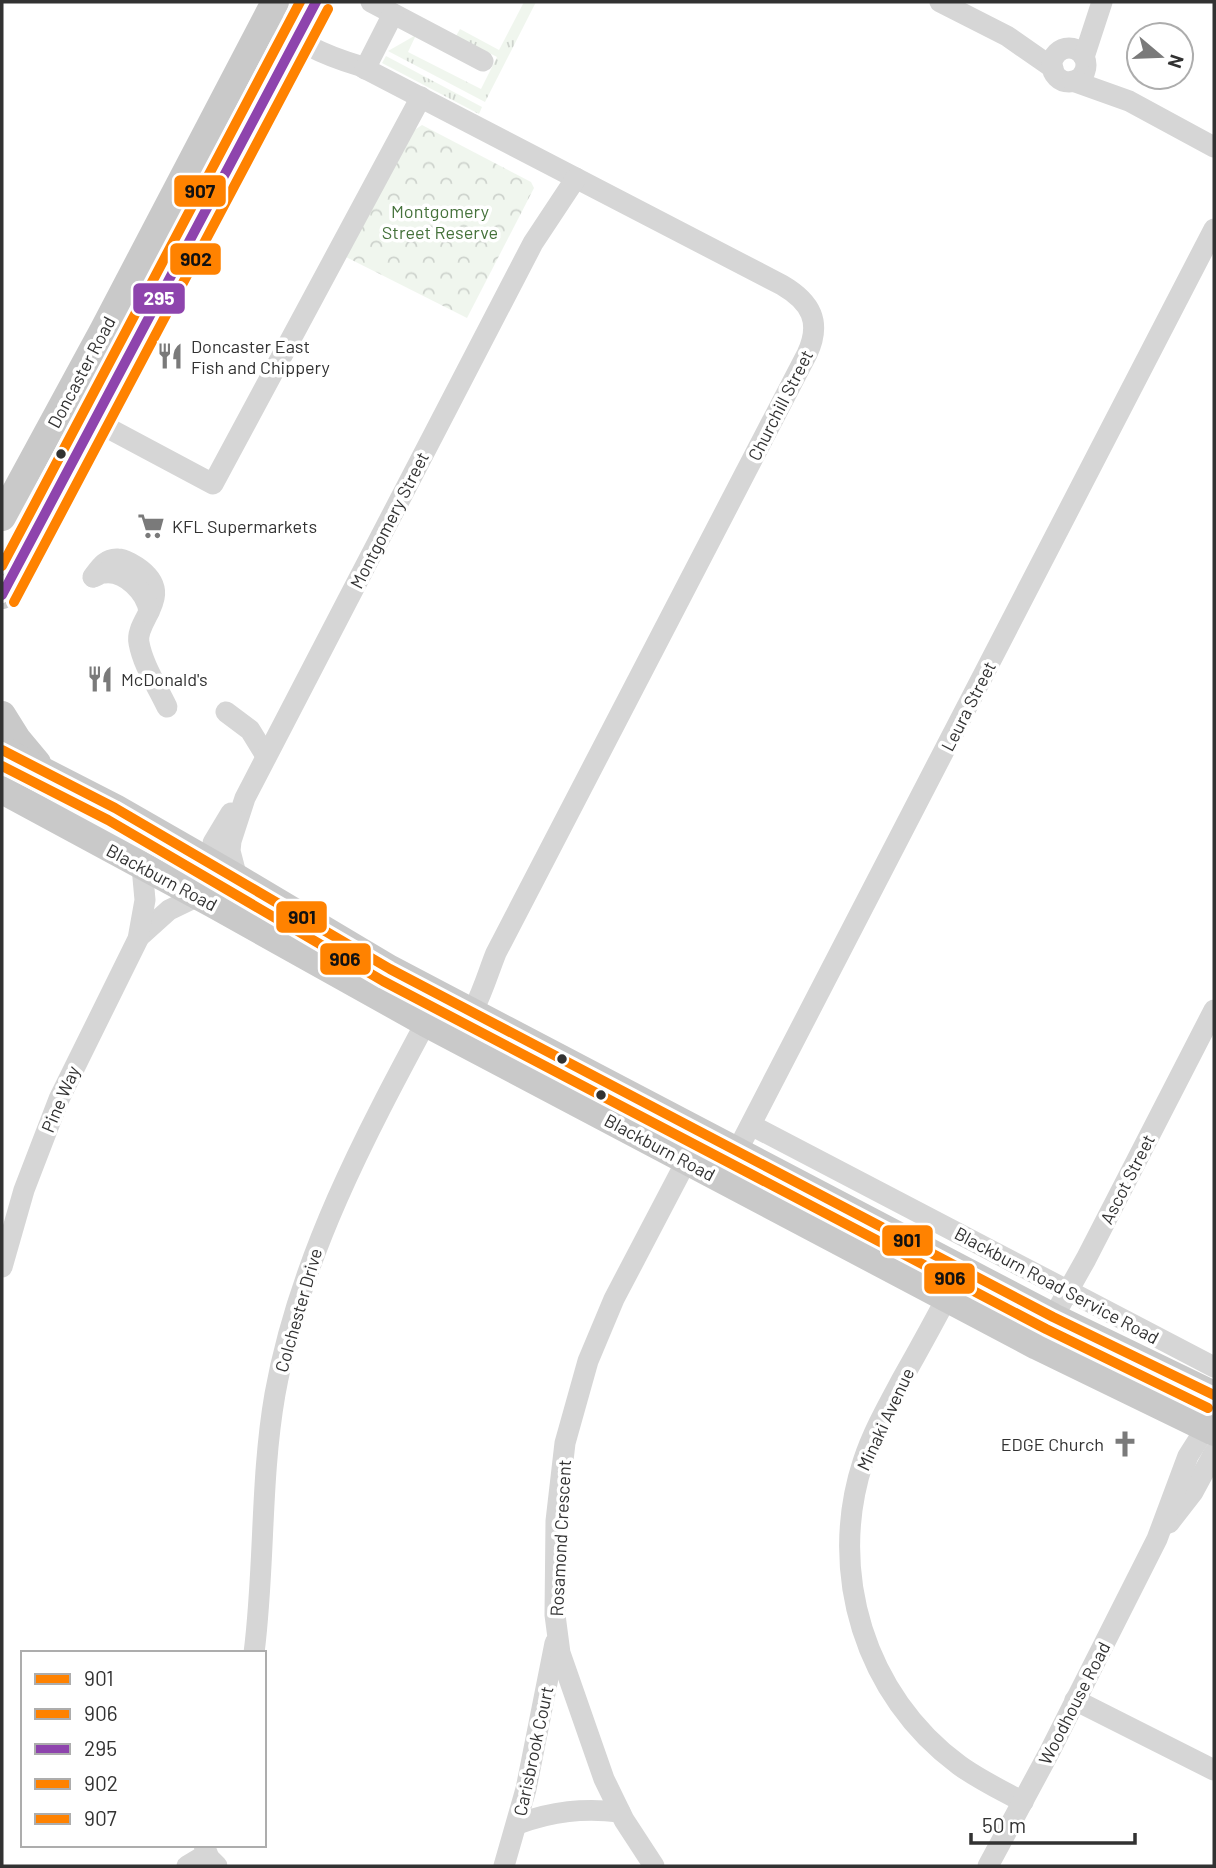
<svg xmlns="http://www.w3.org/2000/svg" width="1216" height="1868" font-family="Barlow,sans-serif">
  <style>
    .grass { fill: url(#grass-tufts) }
    .park { fill: url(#park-crowns) }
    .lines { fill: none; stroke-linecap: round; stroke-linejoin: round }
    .minor { stroke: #d6d6d6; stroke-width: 21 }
    .major { stroke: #c9c9c9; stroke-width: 28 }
    .bus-1-casing { stroke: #fff; stroke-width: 16 }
    .bus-2-casing { stroke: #fff; stroke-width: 16 }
    .bus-3-casing { stroke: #fff; stroke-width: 16 }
    .bus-4-casing { stroke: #fff; stroke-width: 16 }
    .bus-5-casing { stroke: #fff; stroke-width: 16 }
    .bus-1 { stroke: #ff8200; stroke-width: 10 }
    .bus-2 { stroke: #ff8200; stroke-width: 10 }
    .bus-3 { stroke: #8e44ad; stroke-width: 10 }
    .bus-4 { stroke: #ff8200; stroke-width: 10 }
    .bus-5 { stroke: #ff8200; stroke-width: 10 }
    .bus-dot { fill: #323232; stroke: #fff; stroke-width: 2.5 }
    .labels { text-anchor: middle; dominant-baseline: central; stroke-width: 7; stroke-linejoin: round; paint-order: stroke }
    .park-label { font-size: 18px; fill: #45723b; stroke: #fff }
    .poi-label { font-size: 18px; fill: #323232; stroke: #fff; text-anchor: start }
    .street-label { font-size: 18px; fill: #323232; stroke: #fff }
    .line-badge { stroke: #fff; stroke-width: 2.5 }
    .badge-label { font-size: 19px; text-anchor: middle; font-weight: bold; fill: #fff }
    .pale-badge-label { font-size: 19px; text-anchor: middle; font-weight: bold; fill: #111 }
  </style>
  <defs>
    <pattern id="grass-tufts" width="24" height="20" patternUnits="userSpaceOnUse" patternTransform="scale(1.75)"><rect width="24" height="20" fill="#f0f6ee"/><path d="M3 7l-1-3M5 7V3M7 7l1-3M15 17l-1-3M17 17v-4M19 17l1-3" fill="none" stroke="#ced3cd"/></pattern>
    <pattern id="park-crowns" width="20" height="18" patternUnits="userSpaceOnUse" patternTransform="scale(1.75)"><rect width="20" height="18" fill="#f0f6ee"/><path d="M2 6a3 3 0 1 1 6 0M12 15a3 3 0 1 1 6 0" fill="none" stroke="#ced3cd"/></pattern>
  </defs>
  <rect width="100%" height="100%" fill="#fff"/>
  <!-- grass -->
  <g class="grass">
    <polygon points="524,2 536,2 485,102 388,51 416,35 408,52 481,89 497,57 456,36 460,29 499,50"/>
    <polygon points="386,56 482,107 479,114 382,63"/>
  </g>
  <!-- park -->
  <polygon class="park" points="422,125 531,182 534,188 467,318 344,256 407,135"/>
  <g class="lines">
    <!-- minor -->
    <g class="minor">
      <polyline points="371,2 483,61"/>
      <polyline points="940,2 1007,36 1053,68"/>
      <path d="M267,17c32,26 53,37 93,49l422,219c29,17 40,37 25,69l-311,599c-12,30 -19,62 -44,84"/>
      <circle cx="1069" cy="65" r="17"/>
      <polyline points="1084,57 1102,2"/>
      <polyline points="365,69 393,14"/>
      <polyline points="1073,81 1129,101 1214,147"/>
      <polyline points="93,420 213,484 421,97"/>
      <path d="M93,577c6,-8 12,-19 25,-18 7,0 18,7 23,11 34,27 -7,50 -2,73 4,22 18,43 28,64"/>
      <path d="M93,577c4,-1 7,-4 11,-4 21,-3 43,20 45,39"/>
      <polyline points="226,712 250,730 266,756"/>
      <polyline points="237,878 230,851 231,841 245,798 533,243 576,178"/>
      <polyline points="213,904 213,843 231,813"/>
      <polyline points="139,937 169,910 198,896"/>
      <polyline points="751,1125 1214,1367"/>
      <polyline points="722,1180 1214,229"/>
      <polyline points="2,1267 24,1190 59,1099 138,939 145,900 142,867"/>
      <path d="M962,1269c-20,38 -40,75 -61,112 -14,26 -29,53 -38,81 -36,110 2,234 96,303 19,14 42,25 64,37"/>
      <polyline points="1037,1346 1086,1259 1214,1010"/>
      <polyline points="1169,1523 1193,1492 1214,1453"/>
      <path d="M254,1653c11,-86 6,-173 21,-259 26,-144 97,-271 165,-398"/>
      <polyline points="1075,1700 1214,1770"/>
      <path d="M518,1824c35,-13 65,-16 102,-12"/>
      <polyline points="204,1845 209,1858 217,1866"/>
      <polyline points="187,1866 207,1854"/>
      <polyline points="504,1866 526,1789 555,1643"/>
      <polyline points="654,1866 624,1820 604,1779 560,1653 555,1615 556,1521 565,1443 588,1361 614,1299 701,1133"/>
      <polyline points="988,1866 1050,1751 1157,1539 1188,1456 1214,1415"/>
    </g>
    <!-- major -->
    <g class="major">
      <polyline points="2,517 103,331 275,2"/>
      <polyline points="2,595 316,2"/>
      <polyline points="2,715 17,739 37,763"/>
      <polyline points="2,750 115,808 237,878 390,969 1053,1317 1214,1395"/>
      <polyline points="2,790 213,904 426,1023 1037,1346 1214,1432"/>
    </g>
    <!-- bus-1 casing -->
    <g class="bus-1-casing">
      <polyline id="bus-1" points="2,750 115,808 390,969 1053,1317 1214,1395"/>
    </g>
    <!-- bus-2 casing -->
    <g class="bus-2-casing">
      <polyline id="bus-2" points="2,766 108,820 383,981 1046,1329 1208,1408"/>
    </g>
    <!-- bus-3 casing -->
    <g class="bus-3-casing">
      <polyline id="bus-3" points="2,595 316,2"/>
    </g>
    <!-- bus-4 casing -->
    <g class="bus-4-casing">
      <polyline id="bus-4" points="14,602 328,9"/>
    </g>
    <!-- bus-5 casing -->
    <g class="bus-5-casing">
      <polyline id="bus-5" points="2,566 300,2"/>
    </g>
    <!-- bus-1 -->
    <use href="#bus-1" class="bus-1"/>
    <!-- bus-2 -->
    <use href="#bus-2" class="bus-2"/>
    <!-- bus-3 -->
    <use href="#bus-3" class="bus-3"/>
    <!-- bus-4 -->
    <use href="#bus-4" class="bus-4"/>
    <!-- bus-5 -->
    <use href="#bus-5" class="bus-5"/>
  </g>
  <!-- icons -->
  <defs>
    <g id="restaurant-bare" transform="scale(2.1)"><path d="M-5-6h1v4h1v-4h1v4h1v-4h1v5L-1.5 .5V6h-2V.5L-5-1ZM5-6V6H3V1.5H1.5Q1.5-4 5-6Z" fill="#7a7a7a" stroke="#fff" stroke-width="2.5" paint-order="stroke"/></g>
    <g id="supermarket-bare" transform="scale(2.1)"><path d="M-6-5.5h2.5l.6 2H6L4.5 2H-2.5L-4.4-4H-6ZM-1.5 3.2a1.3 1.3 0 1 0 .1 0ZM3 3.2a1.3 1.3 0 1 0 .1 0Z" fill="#7a7a7a" stroke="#fff" stroke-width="2.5" paint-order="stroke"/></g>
    <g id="church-bare" transform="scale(2.1)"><path d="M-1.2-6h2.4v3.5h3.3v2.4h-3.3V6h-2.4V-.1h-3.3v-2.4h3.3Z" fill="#7a7a7a" stroke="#fff" stroke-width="2.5" paint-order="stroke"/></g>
  </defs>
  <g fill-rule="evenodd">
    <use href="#restaurant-bare" x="170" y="356"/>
    <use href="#supermarket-bare" x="151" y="526"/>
    <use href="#restaurant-bare" x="100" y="679"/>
    <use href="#church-bare" x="1125" y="1444"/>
  </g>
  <!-- markers -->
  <g class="bus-dot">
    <circle cx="61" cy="454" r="6"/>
    <circle cx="562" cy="1059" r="6"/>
    <circle cx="601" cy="1095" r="6"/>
  </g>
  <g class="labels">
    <!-- park labels -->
    <g class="park-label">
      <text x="440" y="211">Montgomery<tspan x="440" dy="21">Street Reserve</tspan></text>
    </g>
    <!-- poi labels -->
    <g class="poi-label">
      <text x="191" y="346">Doncaster East<tspan x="191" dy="21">Fish and Chippery</tspan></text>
      <text x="172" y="526">KFL Supermarkets</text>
      <text x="121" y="679">McDonald's</text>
      <text x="1104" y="1444" text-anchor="end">EDGE Church</text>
    </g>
    <!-- street labels -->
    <g class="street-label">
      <text transform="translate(81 372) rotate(-62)">Doncaster Road</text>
      <text transform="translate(780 405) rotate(-63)">Churchill Street</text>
      <text transform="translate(389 520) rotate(-63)">Montgomery Street</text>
      <text transform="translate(968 706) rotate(-63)">Leura Street</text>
      <text transform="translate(162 877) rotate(28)">Blackburn Road</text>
      <text transform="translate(60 1099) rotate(-67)">Pine Way</text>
      <text transform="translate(660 1147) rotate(28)">Blackburn Road</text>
      <text transform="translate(1127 1179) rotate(-63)">Ascot Street</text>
      <text transform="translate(1057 1285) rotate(28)">Blackburn Road Service Road</text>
      <text transform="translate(298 1310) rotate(-74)">Colchester Drive</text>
      <text transform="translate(885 1419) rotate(-65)">Minaki Avenue</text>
      <text transform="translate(560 1538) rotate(-87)">Rosamond Crescent</text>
      <text transform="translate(1074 1703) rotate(-63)">Woodhouse Road</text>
      <text transform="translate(533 1751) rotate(-78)">Carisbrook Court</text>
    </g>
  </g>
  <g class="line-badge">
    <rect x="173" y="174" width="54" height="34" rx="7" fill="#ff8200"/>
    <rect x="169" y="242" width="53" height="34" rx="7" fill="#ff8200"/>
    <rect x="132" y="282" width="54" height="33" rx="7" fill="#8e44ad"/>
    <rect x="275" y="900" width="53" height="34" rx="7" fill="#ff8200"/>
    <rect x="319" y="942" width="53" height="34" rx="7" fill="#ff8200"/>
    <rect x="881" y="1224" width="53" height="33" rx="7" fill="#ff8200"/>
    <rect x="923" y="1262" width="53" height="33" rx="7" fill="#ff8200"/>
  </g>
  <g class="badge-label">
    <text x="159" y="305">295</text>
  </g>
  <g class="pale-badge-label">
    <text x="200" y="198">907</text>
    <text x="196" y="266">902</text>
    <text x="302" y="924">901</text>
    <text x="345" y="966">906</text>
    <text x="907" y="1247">901</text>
    <text x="950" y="1285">906</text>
  </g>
  <!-- border -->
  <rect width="1216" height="1868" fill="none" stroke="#323232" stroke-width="7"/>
  <!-- legend -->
  <rect x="21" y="1651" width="245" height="196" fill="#ffffff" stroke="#adadad" stroke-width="2"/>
  <rect x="35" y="1674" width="35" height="10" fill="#ff8200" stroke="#adadad" stroke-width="2"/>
  <text x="84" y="1686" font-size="21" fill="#323232">901</text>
  <rect x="35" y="1709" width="35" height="10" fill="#ff8200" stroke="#adadad" stroke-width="2"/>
  <text x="84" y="1721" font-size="21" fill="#323232">906</text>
  <rect x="35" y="1744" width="35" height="10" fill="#8e44ad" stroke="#adadad" stroke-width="2"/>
  <text x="84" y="1756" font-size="21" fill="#323232">295</text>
  <rect x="35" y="1779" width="35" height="10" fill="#ff8200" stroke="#adadad" stroke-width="2"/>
  <text x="84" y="1791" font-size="21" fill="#323232">902</text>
  <rect x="35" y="1814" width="35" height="10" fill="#ff8200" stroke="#adadad" stroke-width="2"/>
  <text x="84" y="1826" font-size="21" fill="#323232">907</text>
  <!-- north arrow -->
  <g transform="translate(1160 56) rotate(109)"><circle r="33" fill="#ffffff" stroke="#adadad" stroke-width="2"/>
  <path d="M0-5L12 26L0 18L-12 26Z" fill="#7a7a7a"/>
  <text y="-10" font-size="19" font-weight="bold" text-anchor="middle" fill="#323232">N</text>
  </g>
  <!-- scale -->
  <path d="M971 1833v10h164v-10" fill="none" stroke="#323232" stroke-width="3.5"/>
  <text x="982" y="1833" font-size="21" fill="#323232" stroke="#ffffff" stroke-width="5" paint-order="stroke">50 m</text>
</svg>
